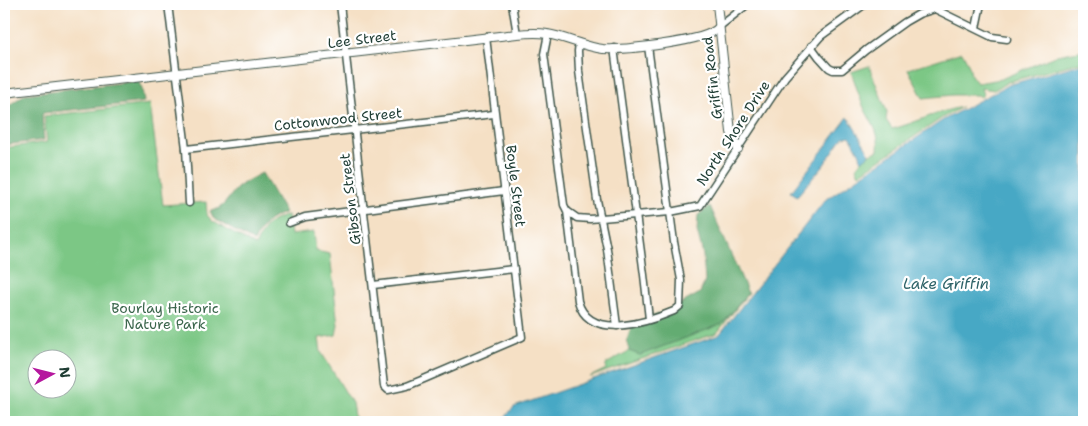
<svg xmlns="http://www.w3.org/2000/svg" width="1088" height="426" font-family="'Shantell Sans',sans-serif">
  <style>
    .green { fill: #7bc785; stroke: #4d825c; fill-rule: evenodd }
    .forest { fill: #64ac72; stroke: #427453 }
    .water { fill: #46a8c5; stroke: #32727c }
    .lines { fill: none; stroke-linecap: round; stroke-linejoin: round }
    .minor-casing { stroke: #3f554a; stroke-width: 9 }
    .tertiary-casing { stroke: #3f554a; stroke-width: 10 }
    .minor { stroke: #fff; stroke-width: 6 }
    .tertiary { stroke: #fff; stroke-width: 8 }
    .labels { text-anchor: middle; dominant-baseline: central; stroke-width: 4.5; stroke-linejoin: round; paint-order: stroke }
    .street-label { font-size: 14px; fill: #1f3d34; stroke: #fff }
    .park-label { font-size: 14px; fill: #3b664c; stroke: #fff }
    .water-label { font-size: 15px; font-style: italic; fill: #2d6267; stroke: #fff }
  </style>
  <rect width="100%" height="100%" fill="#fff"/>
  <filter id="ink" filterUnits="userSpaceOnUse"><feTurbulence type="fractalNoise" baseFrequency=".02" numOctaves="2"/><feDisplacementMap in="SourceGraphic" scale="10" xChannelSelector="R" yChannelSelector="G"/><feConvolveMatrix kernelMatrix="1 2 1 2 8 2 1 2 1" color-interpolation-filters="sRGB"/></filter>
  <filter id="wash" filterUnits="userSpaceOnUse"><feTurbulence type="fractalNoise" baseFrequency=".0096" numOctaves="4" result="noise"/><feDisplacementMap in="SourceGraphic" scale="20" xChannelSelector="R" yChannelSelector="G"/><feGaussianBlur stdDeviation="1.12" result="paint"/><feColorMatrix in="noise" values="0 0 0 0 0 0 0 0 0 0 0 0 0 0 0 0 0 1.4 0 .05"/><feComposite in="paint" operator="in"/></filter>
  <g filter="url(#wash)">
    <rect width="100%" height="100%" fill="#f5e0c5"/>
    <!-- green -->
    <g class="green">
      <polygon points="1084,50 1084,61 1008,82 994,90 981,88 983,95 981,97 978,95 953,95 923,98 908,69 962,52 969,65 971,75 977,83 1001,79 1057,55"/>
      <path d="M869,66l18,46 -1,8 6,9c24,-6 45,-18 70,-22l-20,11 -83,56 -3,-6c6,-9 12,-14 22,-17 2,-18 -5,-26 -13,-41 -6,-12 -9,-26 -14,-38z"/>
      <path d="M150,104l13,101 43,-3 1,13 5,6 43,25c9,-19 12,-25 33,-31l3,20 23,-3 2,19 14,3 8,71 -2,10 -17,3 2,14 31,51 3,19h-351v-274l43,-6 -3,-26zM38,358h30v30h-30z"/>
      <polygon points="749,292 717,333 590,377 606,369 606,364 629,351 640,355 722,324"/>
    </g>
    <!-- forest -->
    <g class="forest">
      <polygon points="138,81 142,89 144,102 43,113 42,116 44,140 4,145 4,109 25,94"/>
      <path d="M262,173l23,40c-17,5 -24,13 -31,29l-40,-23 -4,-8c14,-1 18,-14 27,-23 7,-6 17,-11 25,-15z"/>
      <polygon points="710,206 748,293 722,324 640,355 629,351 627,340 632,325 673,308 700,293 705,281 703,255 697,231 698,215"/>
    </g>
    <!-- water -->
    <g class="water">
      <polygon points="1084,63 1084,422 501,422 514,407 719,335 825,200 943,120 1008,85"/>
      <polygon points="848,117 870,154 861,161 860,154 850,136 843,137 823,166 797,196 791,192"/>
    </g>
  </g>
  <g filter="url(#ink)">
    <g class="lines">
      <!-- minor casing -->
      <g class="minor-casing">
        <g id="minor">
          <polyline points="168,4 186,149 189,203"/>
          <polyline points="340,4 384,386 388,390 407,386 424,379 522,337 486,37"/>
          <polyline points="512,4 517,34"/>
          <polyline points="719,27 748,4"/>
          <polyline points="976,28 981,4"/>
          <path d="M548,34l-4,20 20,151 3,6 11,90c11,41 70,21 96,10l6,-5 1,-26 -7,-38 -26,-196"/>
          <polyline points="579,43 578,51 579,71 597,200 607,249 617,326"/>
          <polyline points="811,46 819,57 829,68 833,70 842,70 866,50 905,22 919,14 935,9 992,37 1007,39"/>
          <polyline points="614,48 644,275 649,319"/>
          <polyline points="4,83 5,93"/>
          <polyline points="186,149 494,114"/>
          <polyline points="567,211 577,218 590,219 670,212 700,206 785,77 821,36 865,4"/>
          <polyline points="289,223 305,217 504,191"/>
          <polyline points="373,285 514,269"/>
        </g>
      </g>
      <!-- tertiary casing -->
      <g class="tertiary-casing">
        <g id="tertiary">
          <polyline points="717,4 731,132 738,149"/>
          <path d="M4,93l513,-59c10,-1 20,-2 30,0 19,3 37,13 56,15 20,1 105,-7 116,-22"/>
        </g>
      </g>
      <!-- minor -->
      <use href="#minor" class="minor"/>
      <!-- tertiary -->
      <use href="#tertiary" class="tertiary"/>
    </g>
  </g>
  <g class="labels">
    <!-- street labels -->
    <g class="street-label">
      <text transform="translate(362 39) rotate(-7)">Lee Street</text>
      <text transform="translate(712 78) rotate(-97)">Griffin Road</text>
      <text transform="translate(338 119) rotate(-6)">Cottonwood Street</text>
      <text transform="translate(733 133) rotate(-57)">North Shore Drive</text>
      <text transform="translate(516 186) rotate(83)">Boyle Street</text>
      <text transform="translate(350 199) rotate(-97)">Gibson Street</text>
    </g>
    <!-- park labels -->
    <g class="park-label">
      <text x="165" y="308">Bourlay Historic<tspan x="165" dy="16">Nature Park</tspan></text>
    </g>
    <!-- water labels -->
    <g class="water-label">
      <text x="946" y="284">Lake Griffin</text>
    </g>
  </g>
  <!-- margin -->
  <rect width="1088" height="426" fill="none" stroke="#fff" stroke-width="20"/>
  <!-- north arrow -->
  <g transform="translate(52 374) rotate(83)"><circle r="24" fill="#ffffff" stroke="#a5b1ae"/>
  <path d="M0-4L9 19L0 12L-9 19Z" fill="#b5179e"/>
  <text y="-8" font-size="14" font-weight="bold" text-anchor="middle" fill="#1f3d34">N</text>
  </g>
</svg>
